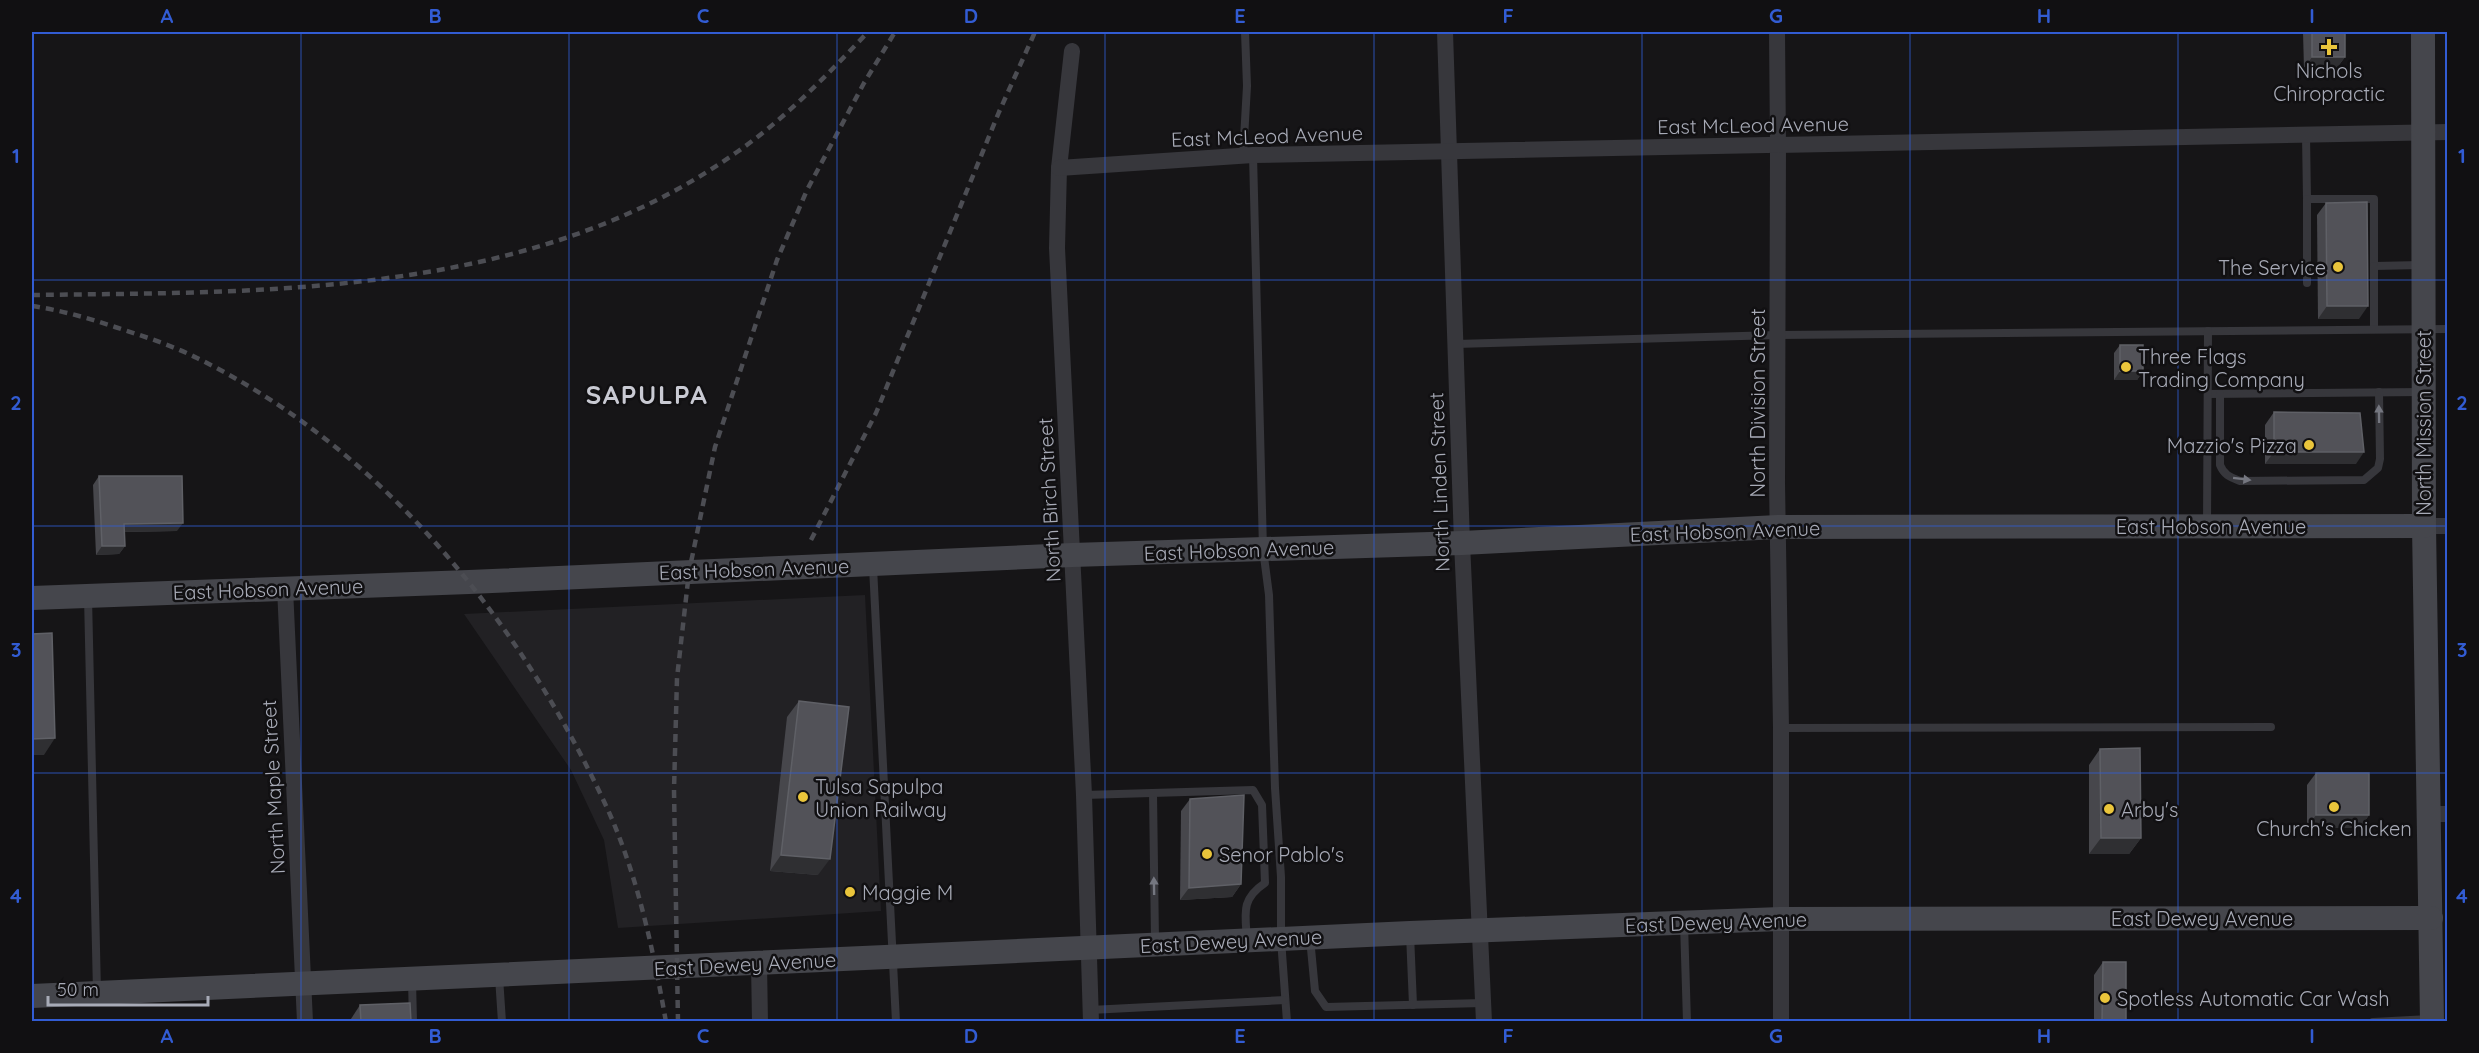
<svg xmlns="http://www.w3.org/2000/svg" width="2479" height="1053" font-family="Quicksand,sans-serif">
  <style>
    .built { fill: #222124 }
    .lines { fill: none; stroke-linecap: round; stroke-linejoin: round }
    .lane { stroke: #37373c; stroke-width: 8 }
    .street { stroke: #37373c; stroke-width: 16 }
    .secondary { stroke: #45464c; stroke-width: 24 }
    .rail { stroke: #4c4d53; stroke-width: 4.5; stroke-dasharray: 8 6; stroke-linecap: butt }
    .wall { fill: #47474c }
    .shaded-wall { fill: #2f2f32 }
    .building { fill: #525258; stroke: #5f6066; stroke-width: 1.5 }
    .oneway { fill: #757780 }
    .grid { fill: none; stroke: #325cd3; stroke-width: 1.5; stroke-opacity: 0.55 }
    .poi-dot { fill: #eac53b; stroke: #111012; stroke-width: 2 }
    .labels { text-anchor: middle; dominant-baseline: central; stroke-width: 5; stroke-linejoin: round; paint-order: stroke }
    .poi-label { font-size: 20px; fill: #a8abb7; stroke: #111012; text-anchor: start }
    .street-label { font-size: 20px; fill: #a8abb7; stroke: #111012 }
    .district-label { font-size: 26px; font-weight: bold; letter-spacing: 1.5px; fill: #c9cad3; stroke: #111012 }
    .neatline { fill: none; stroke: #325cd3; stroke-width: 2 }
    .grid-label { font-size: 20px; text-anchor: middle; font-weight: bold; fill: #325cd3 }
  </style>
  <rect width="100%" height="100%" fill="#161517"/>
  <!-- built -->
  <polygon class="built" points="865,595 881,911 618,928 604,840 571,770 464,614"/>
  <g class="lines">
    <!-- lane -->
    <g class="lane">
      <polyline points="2306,135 2307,199 2374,199 2374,266 2421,265"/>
      <polyline points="1253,155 1263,549 1269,595 1275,788 1281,877 1281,939 1287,1022"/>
      <polyline points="1243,156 1247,86 1245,32"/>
      <polyline points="2307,199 2307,283"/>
      <polyline points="2374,266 2374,329"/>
      <polyline points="1456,344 1778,335 2448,329"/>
      <polyline points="2208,394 2423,392"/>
      <path d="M2220,394v71c4,10 10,12 20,16l124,-1 14,-12 2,-9 -1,-67"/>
      <polyline points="2207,526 2208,331"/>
      <polyline points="873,567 896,1022"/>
      <polyline points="88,597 97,992"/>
      <polyline points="1781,728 2271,727"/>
      <polyline points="1153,793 1155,941"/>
      <path d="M1084,795l169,-5 9,15 3,78c-24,16 -20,30 -18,56"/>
      <polyline points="1684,923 1687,1022"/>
      <polyline points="1410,934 1413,1005"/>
      <polyline points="1310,938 1315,991 1326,1007 1483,1003"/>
      <polyline points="499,977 502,1022"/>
      <polyline points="412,980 413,1022"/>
      <polyline points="1090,1010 1285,1000"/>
      <polyline points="2373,1022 2429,1019"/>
    </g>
    <!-- street -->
    <g class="street">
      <polyline points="1445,32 1462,543 1484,1022"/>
      <polyline points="1777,32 1778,145 1777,483 1781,728 1781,1022"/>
      <polyline points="1072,51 1059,168 1057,248 1084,795 1091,1022"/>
      <polyline points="1059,168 1253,155 2448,132"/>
      <polyline points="2424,526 2448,526"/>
      <polyline points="285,588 305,1022"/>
      <polyline points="2429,814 2448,814"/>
      <polyline points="759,963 760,1022"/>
    </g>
    <!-- secondary -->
    <g class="secondary">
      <polyline points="2423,32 2424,526 2432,1022"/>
      <polyline points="32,598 469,582 1072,555 1462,543 1778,527 2424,526"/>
      <polyline points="32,996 1410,933 1781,919 2431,918"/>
    </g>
    <!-- rail -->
    <g class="rail">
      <path d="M32,295c239,-3 500,2 705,-143 49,-34 90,-77 131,-120"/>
      <path d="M32,306c28,4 56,12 83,21 28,9 56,18 82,31 187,92 325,265 411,452 30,67 45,139 58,212"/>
      <polyline points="811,540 876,413 999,112 1035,32"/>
      <polyline points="678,1022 674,790 677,678 689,572 715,447 777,260 807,190 864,83 895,32"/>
    </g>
  </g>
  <!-- wall -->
  <g class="wall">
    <polygon points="2303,32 2345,32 2345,57 2336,69 2304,69"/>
    <polygon points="2326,203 2359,319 2318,319 2317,215"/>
    <polygon points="2120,345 2143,371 2137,380 2114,380 2114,353"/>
    <polygon points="2274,412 2356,464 2265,464 2265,425"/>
    <polygon points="99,476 177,531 125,532 125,546 119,554 96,555 93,485"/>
    <polygon points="799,701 818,875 770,871 787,717"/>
    <polygon points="2100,749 2141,838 2129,854 2089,854 2089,765"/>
    <polygon points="2316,773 2369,815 2360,828 2307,828 2307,785"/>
    <polygon points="1190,799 1241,884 1232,897 1180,900 1181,811"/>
    <polygon points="2103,962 2126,1022 2094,1022 2094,975"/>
    <polygon points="360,1005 411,1022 349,1022"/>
  </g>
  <!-- shaded-wall -->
  <g class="shaded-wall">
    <polygon points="2312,57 2345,57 2336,69 2304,69"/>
    <polygon points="2327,306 2368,306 2359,319 2318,319"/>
    <polygon points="2120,371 2143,371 2137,380 2114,380"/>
    <polygon points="2274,452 2364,452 2356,464 2265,464"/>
    <polygon points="183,523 177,531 118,532 124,524"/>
    <polygon points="102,546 125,546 119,554 96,555"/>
    <polygon points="55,738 44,755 32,755 32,739"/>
    <polygon points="2316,815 2369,815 2360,828 2307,828"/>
    <polygon points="2101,838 2141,838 2129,854 2089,854"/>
    <polygon points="781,855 830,859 818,875 770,871"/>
    <polygon points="1241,884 1232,897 1180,900 1189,888"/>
  </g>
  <!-- building -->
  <g class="building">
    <rect x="2312" y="32" width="33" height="25"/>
    <polygon points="2367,202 2368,306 2327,306 2326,203"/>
    <rect x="2120" y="345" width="23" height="26"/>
    <polygon points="2274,412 2360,413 2364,452 2274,452"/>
    <polygon points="99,476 182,476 183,523 124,524 125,546 102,546"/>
    <polygon points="52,633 55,738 32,739 32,634"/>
    <polygon points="799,701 849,707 830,859 781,855"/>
    <polygon points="2140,748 2141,838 2101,838 2100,749"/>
    <rect x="2316" y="773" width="53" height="42"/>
    <polygon points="1244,795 1241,884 1189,888 1190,799"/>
    <polygon points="2103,962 2126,962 2126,1022 2102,1022"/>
    <polygon points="410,1003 411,1022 361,1022 360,1005"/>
  </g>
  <!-- one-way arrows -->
  <defs><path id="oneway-solid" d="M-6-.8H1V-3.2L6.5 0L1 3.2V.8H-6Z" transform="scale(1.5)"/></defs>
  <g class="oneway">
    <use href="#oneway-solid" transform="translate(2379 414) rotate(-91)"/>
    <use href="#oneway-solid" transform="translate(2242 479) rotate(7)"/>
    <use href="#oneway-solid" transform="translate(1154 886) rotate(-91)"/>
  </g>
  <!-- grid -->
  <path class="grid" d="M301,32v990M569,32v990M837,32v990M1105,32v990M1374,32v990M1642,32v990M1910,32v990M2178,32v990M32,280h2416M32,526h2416M32,773h2416"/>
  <!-- markers -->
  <g class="poi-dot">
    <path d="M2326 38h6v6h6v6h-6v6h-6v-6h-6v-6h6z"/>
    <circle cx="2338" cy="267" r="6"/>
    <circle cx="2126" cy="367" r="6"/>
    <circle cx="2309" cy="445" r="6"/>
    <circle cx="803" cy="797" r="6"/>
    <circle cx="2334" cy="807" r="6"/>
    <circle cx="2109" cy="809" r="6"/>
    <circle cx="1207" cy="854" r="6"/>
    <circle cx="850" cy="892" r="6"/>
    <circle cx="2105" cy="998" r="6"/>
  </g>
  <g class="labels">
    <!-- poi labels -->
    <g class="poi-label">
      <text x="2329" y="70" text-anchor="middle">Nichols<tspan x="2329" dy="23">Chiropractic</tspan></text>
      <text x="2326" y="267" text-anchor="end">The Service</text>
      <text x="2138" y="356">Three Flags<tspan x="2138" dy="23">Trading Company</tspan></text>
      <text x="2297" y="445" text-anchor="end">Mazzio's Pizza</text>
      <text x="815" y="786">Tulsa Sapulpa<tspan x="815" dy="23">Union Railway</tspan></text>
      <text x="2121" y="809">Arby's</text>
      <text x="2334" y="828" text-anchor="middle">Church's Chicken</text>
      <text x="1219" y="854">Senor Pablo's</text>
      <text x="862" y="892">Maggie M</text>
      <text x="2117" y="998">Spotless Automatic Car Wash</text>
    </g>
    <!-- street labels -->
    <g class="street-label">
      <text transform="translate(1753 125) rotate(-1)">East McLeod Avenue</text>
      <text transform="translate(1267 136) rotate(-2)">East McLeod Avenue</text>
      <text transform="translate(1757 403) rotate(-90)">North Division Street</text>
      <text transform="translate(2423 423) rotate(-90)">North Mission Street</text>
      <text transform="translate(1439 482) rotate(-92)">North Linden Street</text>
      <text transform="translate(1049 500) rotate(-93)">North Birch Street</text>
      <text x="2211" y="526">East Hobson Avenue</text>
      <text transform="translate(1725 531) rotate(-2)">East Hobson Avenue</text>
      <text transform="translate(1239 550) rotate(-2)">East Hobson Avenue</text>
      <text transform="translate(754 569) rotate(-2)">East Hobson Avenue</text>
      <text transform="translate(268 589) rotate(-2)">East Hobson Avenue</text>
      <text transform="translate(273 787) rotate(-93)">North Maple Street</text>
      <text x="2202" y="918">East Dewey Avenue</text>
      <text transform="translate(1716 922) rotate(-2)">East Dewey Avenue</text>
      <text transform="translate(1231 941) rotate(-3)">East Dewey Avenue</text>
      <text transform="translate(745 964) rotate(-3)">East Dewey Avenue</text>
    </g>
    <!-- district labels -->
    <g class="district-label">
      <text x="647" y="394">SAPULPA</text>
    </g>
  </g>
  <!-- border -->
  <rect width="2479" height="1053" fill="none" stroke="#111012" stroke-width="66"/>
  <!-- scale -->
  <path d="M48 996v9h160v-9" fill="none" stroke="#a8abb7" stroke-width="3"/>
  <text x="57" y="996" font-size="18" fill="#a8abb7" stroke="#111012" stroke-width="4.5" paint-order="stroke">50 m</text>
  <rect x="33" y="33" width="2413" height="987" class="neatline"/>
  <g class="grid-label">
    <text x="167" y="23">A</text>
    <text x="435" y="23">B</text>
    <text x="703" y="23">C</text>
    <text x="971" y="23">D</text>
    <text x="1240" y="23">E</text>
    <text x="1508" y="23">F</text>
    <text x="1776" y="23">G</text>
    <text x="2044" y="23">H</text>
    <text x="2312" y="23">I</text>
    <text x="16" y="163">1</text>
    <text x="2462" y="163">1</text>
    <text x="16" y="410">2</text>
    <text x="2462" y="410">2</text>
    <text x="16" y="657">3</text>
    <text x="2462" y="657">3</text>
    <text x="16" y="903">4</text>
    <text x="2462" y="903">4</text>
    <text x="167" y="1043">A</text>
    <text x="435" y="1043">B</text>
    <text x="703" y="1043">C</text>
    <text x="971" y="1043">D</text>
    <text x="1240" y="1043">E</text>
    <text x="1508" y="1043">F</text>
    <text x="1776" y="1043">G</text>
    <text x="2044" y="1043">H</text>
    <text x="2312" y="1043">I</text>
  </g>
</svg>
